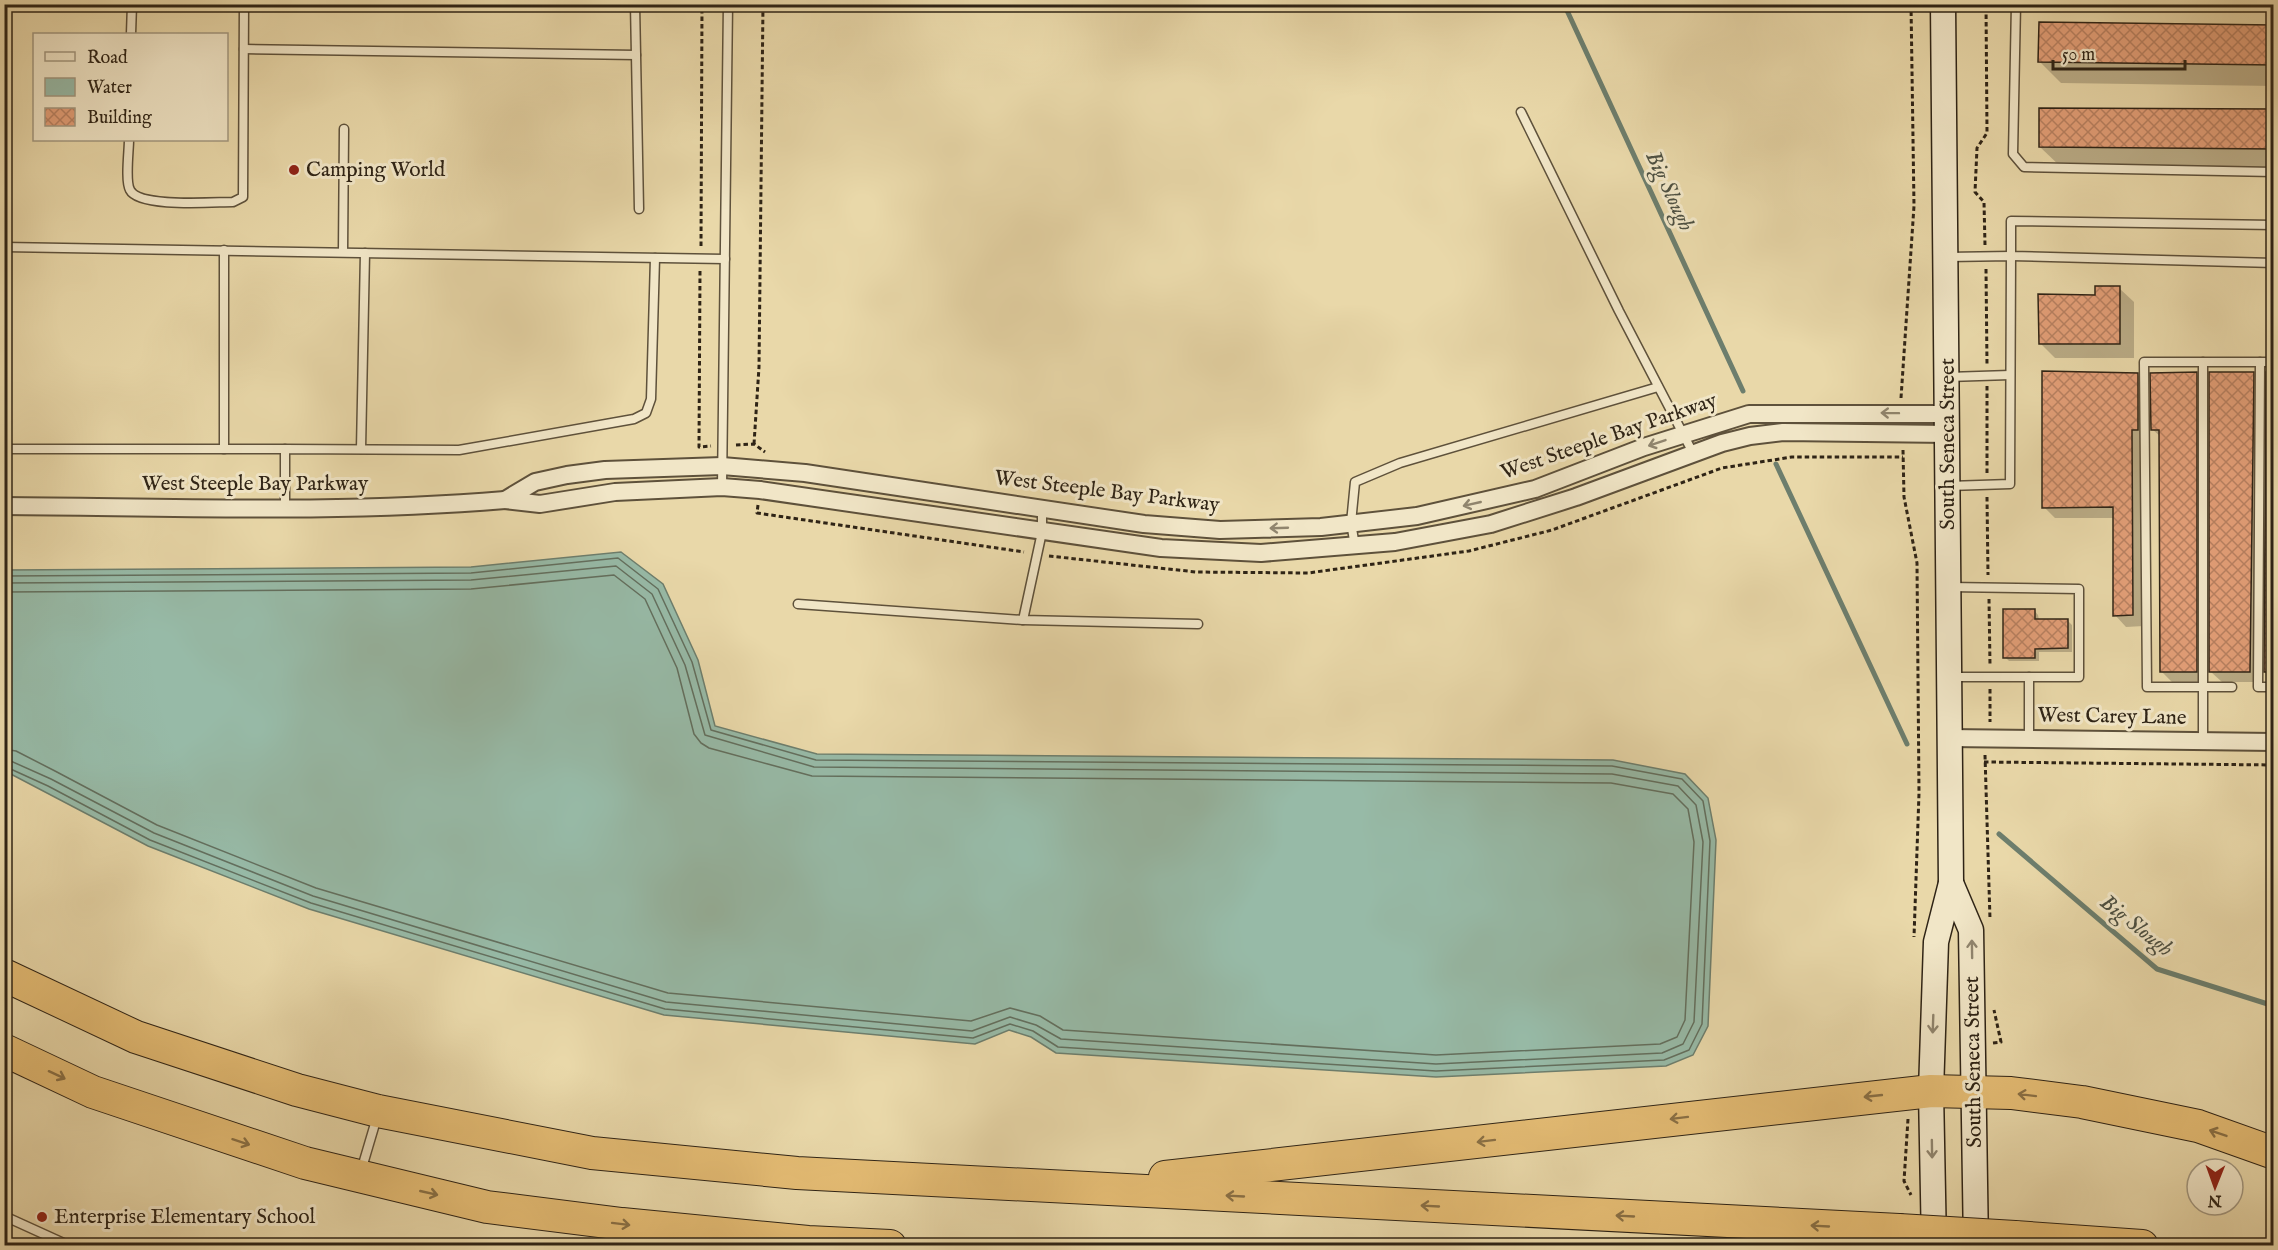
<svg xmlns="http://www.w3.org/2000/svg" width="2278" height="1250" font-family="'IM FELL English',serif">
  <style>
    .water { fill: #97baa7; stroke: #6d7e6d; stroke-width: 1.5 }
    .shadow { fill: #0003 }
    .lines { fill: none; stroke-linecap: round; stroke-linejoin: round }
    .shore { stroke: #636f5e; stroke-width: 1.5 }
    .stream { stroke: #6d7e6d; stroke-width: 5 }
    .building { fill: url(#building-cross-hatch); stroke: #2f2416; stroke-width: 1.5 }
    .lane-casing { stroke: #5e513b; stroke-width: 11 }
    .street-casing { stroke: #5e513b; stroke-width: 20 }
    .secondary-casing { stroke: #2f2416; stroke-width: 27 }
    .highway-casing { stroke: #2f2416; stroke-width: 34 }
    .path { stroke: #2f2416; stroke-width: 3; stroke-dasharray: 4.5 3; stroke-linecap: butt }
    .lane { stroke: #f1e6c7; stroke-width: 8 }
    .street { stroke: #f1e6c7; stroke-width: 16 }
    .secondary { stroke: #f1e6c7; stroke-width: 24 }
    .highway { stroke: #e4bc74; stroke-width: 32 }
    .highway-bridge-casing { stroke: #2f2416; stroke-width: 34; stroke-linecap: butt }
    .highway-bridge { stroke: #e4bc74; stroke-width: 32 }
    .oneway { stroke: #90856e }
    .oneway2 { stroke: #8a7045 }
    .poi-dot { fill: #8f2418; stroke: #f1e6c7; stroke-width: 2 }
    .labels { text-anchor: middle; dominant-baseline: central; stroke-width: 6; stroke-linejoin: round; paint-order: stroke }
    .poi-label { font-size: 21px; fill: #2f2416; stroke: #f1e6c7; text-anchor: start }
    .street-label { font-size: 21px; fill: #2f2416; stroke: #f1e6c7 }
    .water-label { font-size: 22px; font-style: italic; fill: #4e5142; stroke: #f1e6c7 }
  </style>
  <defs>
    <pattern id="building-cross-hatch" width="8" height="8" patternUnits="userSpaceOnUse" patternTransform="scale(1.5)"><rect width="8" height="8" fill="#e39f78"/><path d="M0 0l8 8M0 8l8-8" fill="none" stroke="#b88161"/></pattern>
  </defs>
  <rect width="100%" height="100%" fill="#e9d8a9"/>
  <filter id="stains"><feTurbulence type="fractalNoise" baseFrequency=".00333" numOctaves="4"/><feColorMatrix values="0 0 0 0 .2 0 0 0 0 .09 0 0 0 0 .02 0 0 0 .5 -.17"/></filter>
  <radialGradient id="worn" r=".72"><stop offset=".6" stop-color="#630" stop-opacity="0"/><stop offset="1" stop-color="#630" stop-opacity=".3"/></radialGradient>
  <!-- water -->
  <polygon class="water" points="621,552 663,584 698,660 715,726 817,754 1613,760 1685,774 1708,798 1716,840 1708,1026 1693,1055 1666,1066 1436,1077 1056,1053 1031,1037 1009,1030 975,1044 664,1015 309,909 148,846 5,771 5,570 471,567"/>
  <!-- shadow -->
  <g class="shadow">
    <polygon points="2274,27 2274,86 2061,83 2039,61"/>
    <polygon points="2274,111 2274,170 2062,168 2040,147"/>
    <polygon points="2119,288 2134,302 2134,358 2055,358 2040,343"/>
    <polygon points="2137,374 2149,386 2149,441 2143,441 2144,626 2126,627 2115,615 2114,518 2055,518 2044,507"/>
    <polygon points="2196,374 2207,385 2207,682 2172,682 2161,671 2161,437 2152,429"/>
    <polygon points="2253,374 2264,385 2262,682 2222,682 2211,672"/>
    <polygon points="2274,374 2274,679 2266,671"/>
    <polygon points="2034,610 2038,615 2039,620 2067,620 2072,625 2072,652 2039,652 2039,661 2009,661 2005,657"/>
  </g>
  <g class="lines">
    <!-- shore -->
    <g class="shore">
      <polyline points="4,576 471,573 618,558 658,589 692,662 711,730 816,760 1612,766 1682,779 1703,801 1710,841 1702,1024 1689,1050 1664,1060 1436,1071 1058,1047 1033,1031 1010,1024 973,1038 665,1009 311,903 150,840 48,786 4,766"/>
      <polyline points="4,583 471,580 616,566 652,594 685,665 705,735 814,767 1612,774 1678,786 1696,805 1703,842 1694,1022 1683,1044 1662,1053 1436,1064 1061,1039 1036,1025 1010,1017 972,1031 666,1002 313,896 154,833 51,779 4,758"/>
      <polyline points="4,592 471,589 614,575 645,599 677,668 694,734 701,743 709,748 812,776 1611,783 1673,794 1688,809 1694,842 1685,1020 1677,1037 1660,1044 1436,1055 1063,1030 1040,1016 1010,1008 971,1021 668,993 316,888 157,825 55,771 16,751 4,749"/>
    </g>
    <!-- stream -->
    <g class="stream">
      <polyline points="1564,4 1743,391"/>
      <polyline points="1776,464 1907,744"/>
      <polyline points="1999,834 2157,969 2274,1006"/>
    </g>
  </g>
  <!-- building -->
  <g class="building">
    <polygon points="2039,22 2274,25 2274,65 2038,62"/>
    <polygon points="2039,108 2274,109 2274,149 2039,147"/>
    <polygon points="2095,286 2120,286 2120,344 2039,344 2038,294 2095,295"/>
    <polygon points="2042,371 2138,373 2138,430 2132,430 2133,615 2113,616 2113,507 2042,508"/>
    <polygon points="2197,372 2197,672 2160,672 2159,430 2151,430 2150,373"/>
    <polygon points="2209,372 2254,372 2250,672 2209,672"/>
    <polygon points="2266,372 2274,372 2274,672 2264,672"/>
    <polygon points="2003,609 2035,609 2035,619 2068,619 2068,648 2035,649 2035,658 2003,658"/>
  </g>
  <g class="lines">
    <!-- lane casing -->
    <g class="lane-casing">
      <g id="lane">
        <polyline points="635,4 639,209"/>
        <polyline points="2016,4 2013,154 2024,167 2274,172"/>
        <polyline points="2252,4 2274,5"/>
        <polyline points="131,34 132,4"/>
        <polyline points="244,49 636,55"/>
        <polyline points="1521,112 1619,311 1693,453"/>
        <path d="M129,140c0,11 -4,41 1,50 9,18 83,12 103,12l10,-5 1,-193"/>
        <polyline points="2274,225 2011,221 2011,256 2274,263"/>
        <polyline points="4,247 725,259"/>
        <polyline points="343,252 344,129"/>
        <polyline points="1948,257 2011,256 2010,484 1949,486"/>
        <polyline points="2203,362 2203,687 2232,687"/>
        <polyline points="2260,362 2258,687 2274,687"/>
        <polyline points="1948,377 2010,375"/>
        <polyline points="4,449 285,449"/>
        <polyline points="224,449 224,250"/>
        <polyline points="361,449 365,253"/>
        <polyline points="722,487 728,4"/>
        <polyline points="285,507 285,449 459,450 634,419 646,413 651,399 655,258"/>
        <polyline points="1355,546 1351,523 1355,482 1400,463 1658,387"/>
        <polyline points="1949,587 2079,589 2079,677 1952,677"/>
        <polyline points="798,604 1023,620 1198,624"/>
        <polyline points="1023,620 1042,532 1042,509"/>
        <polyline points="2029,739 2029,677"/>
        <polyline points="2203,741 2203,687 2147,687 2144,362 2274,362"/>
        <polyline points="361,1171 377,1117"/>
        <polyline points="4,1216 70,1246"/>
      </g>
    </g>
    <!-- street casing -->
    <g class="street-casing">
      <g id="street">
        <polyline points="1948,414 1749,414 1644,447 1535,489 1417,516 1321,527 1220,530 1144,524 805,473 722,466 605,470 567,475 535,482 505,500 540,504 615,492 722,487 760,490 1161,548 1261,553 1395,542 1491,524 1576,497 1722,443 1750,436 1783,432 1948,434"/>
        <path d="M4,506c167,1 335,8 501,-6"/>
        <polyline points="1949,738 2274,742"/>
      </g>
    </g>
    <!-- secondary casing -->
    <g class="secondary-casing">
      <g id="secondary">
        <polyline points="1951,883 1971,930 1976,1246"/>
        <polyline points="1934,1246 1931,1091 1936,942 1951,883 1943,4"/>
      </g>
    </g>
    <!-- highway casing -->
    <g class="highway-casing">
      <g id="highway">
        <polyline points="4,975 136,1037 297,1090 378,1111 592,1153 797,1173 1899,1230"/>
        <polyline points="4,1050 93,1092 305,1163 487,1207 622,1224 808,1242 890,1246"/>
        <polyline points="1165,1177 1931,1091 2011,1093 2082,1102 2198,1126 2274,1153"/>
        <polyline points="2015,1237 2142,1246"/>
      </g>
    </g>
    <!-- path -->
    <g class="path">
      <polyline points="1985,245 1984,202 1975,192 1977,148 1987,133 1986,4"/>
      <polyline points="701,246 702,4"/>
      <polyline points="1986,269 1987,365"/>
      <polyline points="700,271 699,447 711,446"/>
      <polyline points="1901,398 1914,206 1911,4"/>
      <polyline points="1685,414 1705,408"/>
      <polyline points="754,444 759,367 763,4"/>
      <polyline points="736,445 754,444 765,452"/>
      <polyline points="1903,450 1904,497 1917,563 1919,793 1914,937"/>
      <polyline points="1987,473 1987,386"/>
      <polyline points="1987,497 1988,575"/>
      <polyline points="758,505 757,513 1024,552"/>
      <polyline points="1049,556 1196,572 1308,573 1469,551 1552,530 1722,468 1792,457 1903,457"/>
      <polyline points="1989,599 1990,665"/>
      <polyline points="1990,689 1990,722"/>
      <polyline points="1985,755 1990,919"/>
      <polyline points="1984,762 2274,765"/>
      <polyline points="1993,1043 2001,1042 1994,1010"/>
      <polyline points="1908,1119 1904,1181 1911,1195"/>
    </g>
    <!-- lane -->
    <use href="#lane" class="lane"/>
    <!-- street -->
    <use href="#street" class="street"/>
    <!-- secondary -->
    <use href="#secondary" class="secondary"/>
    <!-- highway -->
    <use href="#highway" class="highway"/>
    <!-- highway-bridge casing -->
    <g class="highway-bridge-casing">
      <polyline id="highway-bridge" points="1899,1230 2015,1237"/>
    </g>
    <!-- highway-bridge -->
    <use href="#highway-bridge" class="highway-bridge"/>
  </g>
  <!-- one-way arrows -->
  <defs><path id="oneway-shaft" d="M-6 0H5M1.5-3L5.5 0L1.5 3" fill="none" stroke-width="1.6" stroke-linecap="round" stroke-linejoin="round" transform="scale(1.5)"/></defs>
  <g class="oneway">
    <use href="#oneway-shaft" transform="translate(1890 413) rotate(-179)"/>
    <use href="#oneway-shaft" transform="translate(1657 443) rotate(161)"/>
    <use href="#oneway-shaft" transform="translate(1472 504) rotate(167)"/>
    <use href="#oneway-shaft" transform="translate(1279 528) rotate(178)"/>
    <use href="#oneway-shaft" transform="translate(1972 949) rotate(-91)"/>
    <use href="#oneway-shaft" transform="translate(1933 1024) rotate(92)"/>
    <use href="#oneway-shaft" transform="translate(1932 1149) rotate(89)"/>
  </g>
  <g class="oneway2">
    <use href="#oneway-shaft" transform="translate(57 1075) rotate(25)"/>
    <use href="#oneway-shaft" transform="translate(2027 1095) rotate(-173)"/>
    <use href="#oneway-shaft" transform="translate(1873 1096) rotate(174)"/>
    <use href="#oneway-shaft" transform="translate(1679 1118) rotate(173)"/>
    <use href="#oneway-shaft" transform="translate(2218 1133) rotate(-161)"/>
    <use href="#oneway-shaft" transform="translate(1486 1141) rotate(173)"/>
    <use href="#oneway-shaft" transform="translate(241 1142) rotate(18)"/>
    <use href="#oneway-shaft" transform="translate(429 1193) rotate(13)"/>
    <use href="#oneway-shaft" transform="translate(1235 1196) rotate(-177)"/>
    <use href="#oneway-shaft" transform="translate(1430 1206) rotate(-177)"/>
    <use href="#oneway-shaft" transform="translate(1625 1216) rotate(-177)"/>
    <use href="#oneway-shaft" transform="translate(621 1224) rotate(7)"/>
    <use href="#oneway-shaft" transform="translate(1820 1226) rotate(-177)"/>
  </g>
  <!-- markers -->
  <g class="poi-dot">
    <circle cx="294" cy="170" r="6"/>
    <circle cx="42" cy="1217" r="6"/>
  </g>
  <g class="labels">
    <!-- poi labels -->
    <g class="poi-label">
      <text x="306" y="170">Camping World</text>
      <text x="54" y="1217">Enterprise Elementary School</text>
    </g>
    <!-- street labels -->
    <g class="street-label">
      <text transform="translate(1609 437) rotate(-19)">West Steeple Bay Parkway</text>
      <text transform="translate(1948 444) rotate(-90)">South Seneca Street</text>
      <text x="255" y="484">West Steeple Bay Parkway</text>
      <text transform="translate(1107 492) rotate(7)">West Steeple Bay Parkway</text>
      <text transform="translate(2112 717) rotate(1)">West Carey Lane</text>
      <text transform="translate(1974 1062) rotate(-91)">South Seneca Street</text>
    </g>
    <!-- water labels -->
    <g class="water-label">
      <text transform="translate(1669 191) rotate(65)">Big Slough</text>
      <text transform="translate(2136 926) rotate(38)">Big Slough</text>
    </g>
  </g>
  <!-- margin -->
  <rect width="2278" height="1250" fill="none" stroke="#e9d8a9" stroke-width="24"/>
  <rect x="6" y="6" width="2266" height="1238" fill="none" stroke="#2f2416" stroke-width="3"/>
  <rect x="12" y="12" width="2254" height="1226" fill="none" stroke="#2f2416" stroke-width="1.5"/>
  <!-- legend -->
  <rect x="33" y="33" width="195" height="108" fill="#f1e6c7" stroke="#a39880" stroke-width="1.5"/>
  <rect x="45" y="52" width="30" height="9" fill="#f1e6c7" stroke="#a39880" stroke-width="1.5"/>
  <text x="87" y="63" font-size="18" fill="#2f2416">Road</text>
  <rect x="45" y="78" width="30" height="18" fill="#97baa7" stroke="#a39880" stroke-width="1.5"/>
  <text x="87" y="93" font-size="18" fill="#2f2416">Water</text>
  <rect x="45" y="108" width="30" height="18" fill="url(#building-cross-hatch)" stroke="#a39880" stroke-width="1.5"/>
  <text x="87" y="123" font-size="18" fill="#2f2416">Building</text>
  <!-- north arrow -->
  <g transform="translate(2215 1187) rotate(181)"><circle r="28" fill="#f1e6c7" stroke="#a39880" stroke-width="1.5"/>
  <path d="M0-4.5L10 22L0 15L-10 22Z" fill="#8f2418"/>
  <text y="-9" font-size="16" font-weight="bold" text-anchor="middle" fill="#2f2416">N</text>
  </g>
  <!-- scale -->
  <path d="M2053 60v9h132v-9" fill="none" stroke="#2f2416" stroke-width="3"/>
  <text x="2062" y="60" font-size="18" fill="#2f2416" stroke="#f1e6c7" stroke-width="4.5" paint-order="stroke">50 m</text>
  <rect width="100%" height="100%" filter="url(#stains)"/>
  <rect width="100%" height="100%" fill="url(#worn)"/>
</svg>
